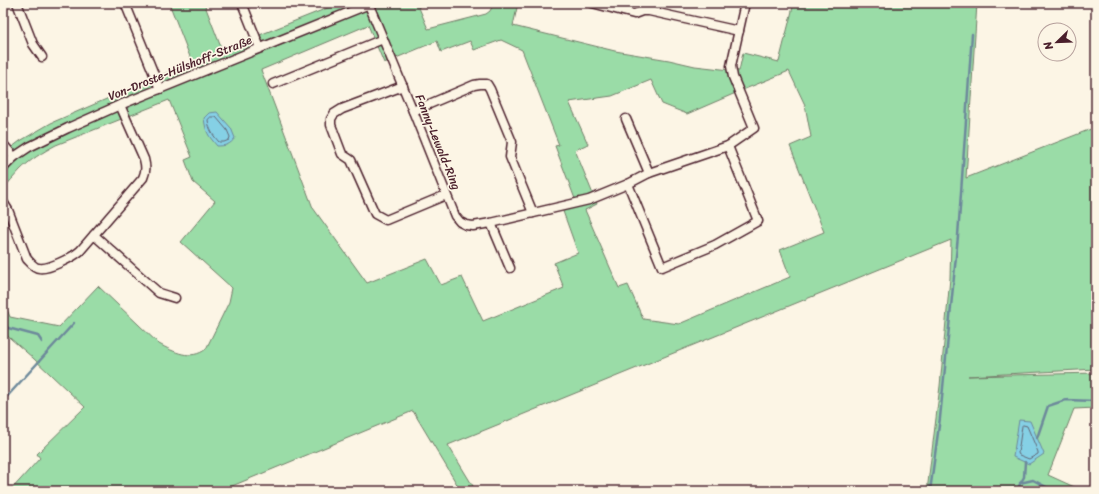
<svg xmlns="http://www.w3.org/2000/svg" width="1099" height="494" font-family="Sriracha,sans-serif">
  <style>
    .green { fill: #9adca7; stroke: #727e69; fill-rule: evenodd }
    .water { fill: #85d0e5; stroke: #6d899b }
    .lines { fill: none; stroke-linecap: round; stroke-linejoin: round }
    .shore { stroke: #626675; stroke-width: 1 }
    .stream { stroke: #6d899b; stroke-width: 2.5 }
    .street-casing { stroke: #4a1f2b; stroke-width: 11 }
    .street { stroke: #fcf5e5; stroke-width: 8 }
    .labels { text-anchor: middle; dominant-baseline: central; stroke-width: 3.5; stroke-linejoin: round; paint-order: stroke }
    .street-label { font-size: 12px; fill: #4a1f2b; stroke: #fcf5e5 }
  </style>
  <rect width="100%" height="100%" fill="#fcf5e5"/>
  <filter id="ink" filterUnits="userSpaceOnUse"><feTurbulence type="fractalNoise" baseFrequency=".025" numOctaves="2"/><feDisplacementMap in="SourceGraphic" scale="8" xChannelSelector="R" yChannelSelector="G"/><feConvolveMatrix kernelMatrix="1 2 1 2 8 2 1 2 1" color-interpolation-filters="sRGB"/></filter>
  <g filter="url(#ink)">
    <!-- green -->
    <path class="green" d="M169,3h35l18,47 118,-47h77l11,26 58,-15 4,-3 4,-8h24l-5,23 102,25 54,9 26,6 44,5 4,-18 36,9 15,-59h183l-11,175 130,-51v242l-128,7 128,-3v35l-22,1 -26,66 35,16h-156l13,-105 10,-108 1,-38 -503,205 28,46h-15l-48,-80 -193,80h-210l30,-33 -3,-4 48,-47 -52,-49 -30,-26v-33l7,18 49,10 39,-41 61,58c15,8 32,17 47,5l23,-47 3,-14 -51,-46 34,-41 -22,-19 -8,-22 7,-3 -23,-57 -113,45c-13,7 -26,15 -36,25 -6,6 -11,13 -17,19v-35l17,-13 31,-18 141,-61zM368,25l16,38 53,-22 4,11 29,-11 4,9 27,-10 21,10 37,95 -4,1 20,53 -15,4 18,50 -24,10 10,25 -81,33 -21,-44 -21,8 -14,-26 -60,24 -54,-75 -52,-138zM789,71l16,34 6,32 -21,9 34,86 -44,18 10,27 -111,47 -36,-5 -15,-34 -9,3 -34,-78 12,-6 -22,-54 13,-6 -19,-42 43,-6 39,-16 11,24 25,10 58,-25z"/>
    <!-- water -->
    <g class="water">
      <path d="M217,112l14,16 4,10c-5,7 -10,8 -18,8 -9,-11 -11,-13 -13,-28l5,-5z"/>
      <polygon points="1019,420 1030,421 1044,454 1029,464 1013,457"/>
    </g>
    <g class="lines">
      <!-- shore -->
      <g class="shore">
        <path d="M211,117h5l11,13 3,7 -1,3 -5,2h-5c-6,-7 -10,-12 -11,-22z"/>
        <polygon points="1023,425 1027,426 1038,452 1038,454 1029,459 1019,455 1018,453 1022,426"/>
      </g>
      <!-- stream -->
      <g class="stream">
        <polyline points="3,323 8,328 38,336 42,342"/>
        <polyline points="3,401 74,323"/>
        <polyline points="1037,438 1048,406 1066,400 1096,401"/>
        <polyline points="1020,483 1033,480 1054,491"/>
        <polyline points="1019,486 1024,477 1025,462"/>
        <polyline points="930,491 940,418 958,236 972,34"/>
      </g>
      <!-- street casing -->
      <g class="street-casing">
        <g id="street">
          <polyline points="17,3 33,44 42,57"/>
          <polyline points="125,3 160,89"/>
          <polyline points="242,3 260,48"/>
          <polyline points="592,3 634,14 642,11 649,11 739,31"/>
          <polyline points="369,5 413,111 455,216 460,222 466,225 473,226 491,223 589,200 628,184 649,173 728,146 754,128 733,77 731,66 745,3"/>
          <polyline points="273,84 383,39"/>
          <polyline points="403,86 342,109 334,114 331,119 331,125 342,154 351,160 375,214 386,220 446,195"/>
          <polyline points="413,111 474,85 480,84 487,84 490,89 512,142 510,157 533,213"/>
          <polyline points="626,119 649,173"/>
          <polyline points="3,144 14,157"/>
          <polyline points="3,168 14,157 29,147 68,128 120,105 372,3"/>
          <polyline points="628,184 662,267 715,245 758,221 728,146"/>
          <path d="M3,202l5,8 19,49c3,3 7,9 12,9 9,2 34,-11 41,-17l63,-73c3,-7 3,-11 1,-19l-24,-54"/>
          <polyline points="491,223 510,268"/>
          <polyline points="94,235 159,293 175,298"/>
        </g>
      </g>
      <!-- street -->
      <use href="#street" class="street"/>
    </g>
  </g>
  <g class="labels">
    <!-- street labels -->
    <g class="street-label">
      <text transform="translate(180 68) rotate(-22)">Von-Droste-Hülshoff-Straße</text>
      <text transform="translate(438 142) rotate(68)">Fanny-Lewald-Ring</text>
    </g>
  </g>
  <!-- margin -->
  <rect width="1099" height="494" fill="none" stroke="#fcf5e5" stroke-width="16"/>
  <rect x="8" y="8" width="1083" height="478" fill="none" stroke="#4a1f2b" stroke-width="1.5" filter="url(#ink)"/>
  <!-- north arrow -->
  <g transform="translate(1057 42) rotate(247)"><circle r="19" fill="#fcf5e5" stroke="#b59f9b"/>
  <path d="M0-3L7 15L0 10L-7 15Z" fill="#4a1f2b"/>
  <text y="-6" font-size="11" font-weight="bold" text-anchor="middle" fill="#4a1f2b">N</text>
  </g>
</svg>
